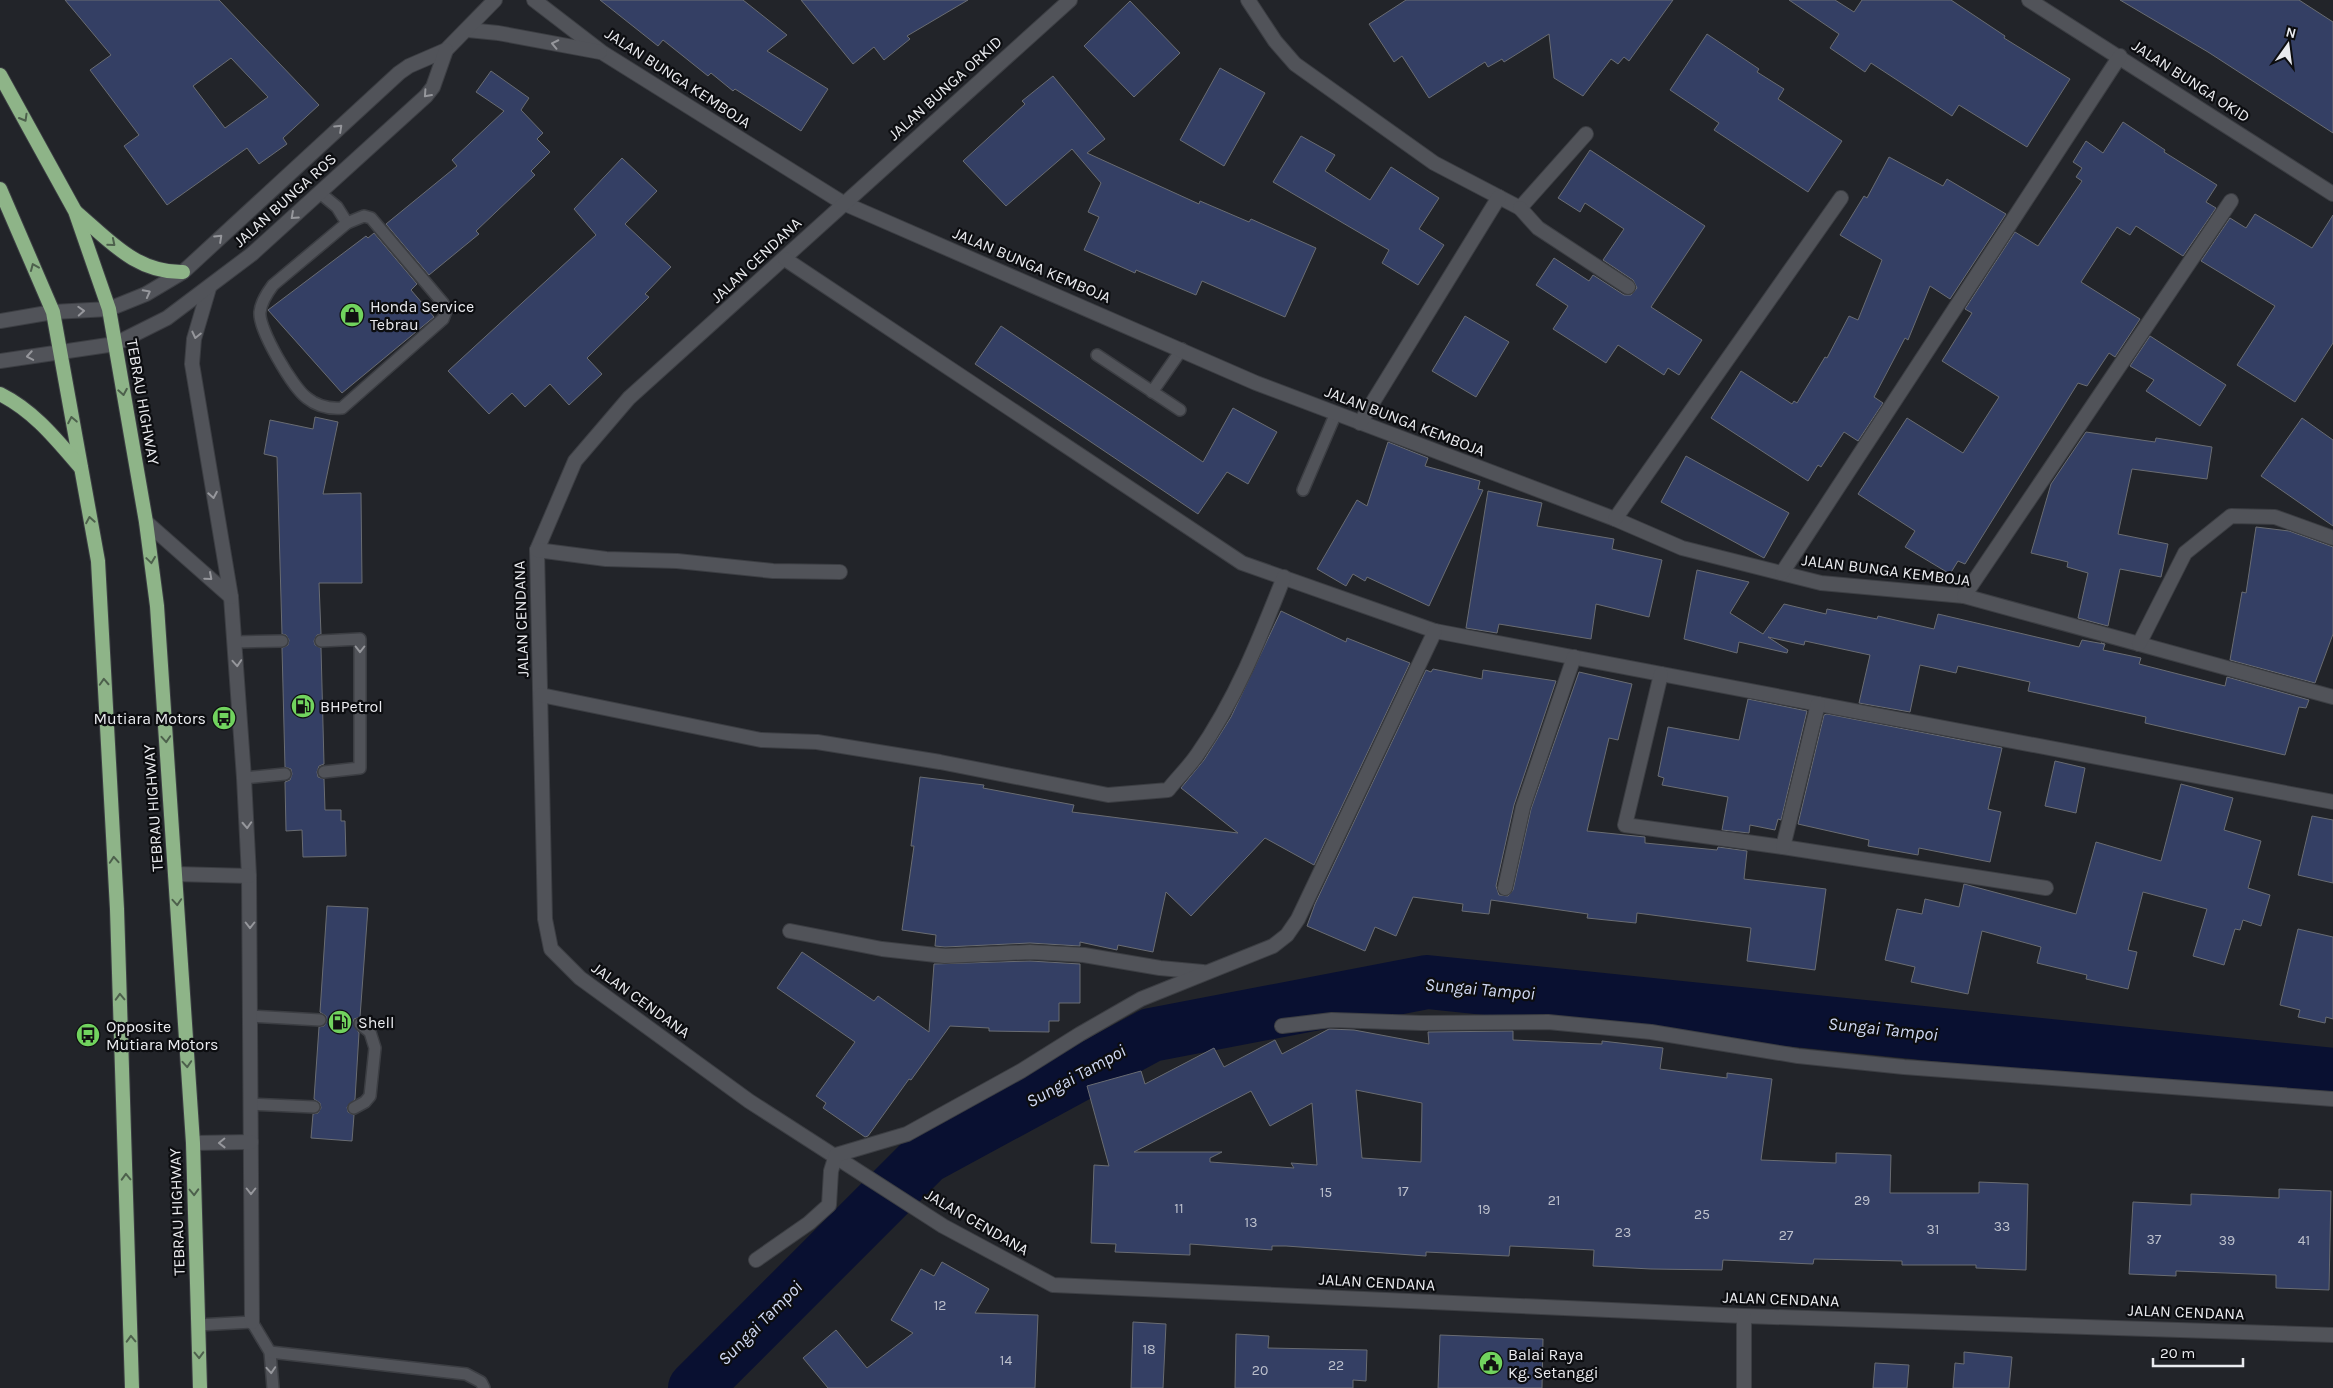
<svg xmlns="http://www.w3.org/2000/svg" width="2333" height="1388" font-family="Karla,sans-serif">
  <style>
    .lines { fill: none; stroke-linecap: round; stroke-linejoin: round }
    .river { stroke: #091031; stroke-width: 54 }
    .building { fill: #343f64; stroke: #696c72; fill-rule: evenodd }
    .service-casing { stroke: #3c3e43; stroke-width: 14 }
    .minor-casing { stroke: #3c3e43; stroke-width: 16 }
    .secondary-casing { stroke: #3c3e43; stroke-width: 16 }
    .trunk-casing { stroke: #3c3e43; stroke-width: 16 }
    .service { stroke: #515359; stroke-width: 11 }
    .minor { stroke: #515359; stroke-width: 14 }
    .secondary { stroke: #515359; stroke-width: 14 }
    .trunk { stroke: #8eb488; stroke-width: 14 }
    .oneway { stroke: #96979c }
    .oneway2 { stroke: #4d604c }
    .labels { text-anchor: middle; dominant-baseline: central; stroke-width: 4.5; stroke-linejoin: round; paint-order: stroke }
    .number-label { font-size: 14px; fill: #bcc0cc }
    .street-label { font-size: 16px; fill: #eaebef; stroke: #0c0d10 }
    .poi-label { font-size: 16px; fill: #eaebef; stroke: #0c0d10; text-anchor: start }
    .water-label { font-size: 18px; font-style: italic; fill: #d0d9f4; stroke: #0c0d10 }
  </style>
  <rect width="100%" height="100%" fill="#222429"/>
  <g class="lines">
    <!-- river -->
    <polyline class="river" points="695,1388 926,1157 1151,1035 1427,982 2333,1075"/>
  </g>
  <!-- building -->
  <g class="building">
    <path d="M65,0h154l100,105 -36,33 4,6 -28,20 -12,-16 -80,57 -43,-59 15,-11 -49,-65 21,-15zM231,58l37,39 -43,31 -32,-42z"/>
    <polygon points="600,0 743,0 787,35 767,51 828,89 801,131 735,89 733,91 711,73 708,76 663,40 658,46"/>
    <polygon points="801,0 968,0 907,36 910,39 884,60 874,47 853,64"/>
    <polygon points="1406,0 1673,0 1629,61 1624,57 1618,64 1611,59 1583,96 1554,78 1549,34 1504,62 1502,59 1488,67 1485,62 1429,98 1402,56 1394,62 1369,24"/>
    <polygon points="1789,0 1835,0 1854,12 1862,0 1951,0 2005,36 2004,38 2070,79 2027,147 1959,105 1952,116 1871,63 1865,72 1830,48 1839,34"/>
    <polygon points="2120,0 2299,0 2333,22 2333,133 2208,52"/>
    <polygon points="1130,1 1180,53 1134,97 1084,46"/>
    <polygon points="1707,34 1759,69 1757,72 1784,89 1778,99 1842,141 1808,192 1714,130 1719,123 1670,90"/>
    <polygon points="1220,68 1265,93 1224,166 1180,140"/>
    <polygon points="491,71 529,98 521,110 543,133 537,139 550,152 531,171 535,175 476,231 479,234 429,275 386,224 457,166 452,160 504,111 476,92"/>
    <polygon points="1053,76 1105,139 1087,153 1199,204 1200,201 1249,222 1251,219 1316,248 1285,317 1202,281 1196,295 1136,270 1135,273 1084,250 1099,217 1088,212 1101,183 1072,149 1006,206 963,161 1025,104 1022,101"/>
    <polygon points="2123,122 2165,150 2164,152 2217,185 2206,202 2216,208 2183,256 2136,226 2130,235 2117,227 2081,282 2140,319 2115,357 2109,353 2087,386 2078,383 1965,564 1958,561 1950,574 1905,547 1915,531 1858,494 1907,418 1963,453 1999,397 1942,361 1972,313 1965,309 2015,232 2038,246 2082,181 2076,177 2082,168 2073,162 2086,141 2103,153"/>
    <polygon points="1301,136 1335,155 1325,171 1370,200 1391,167 1439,198 1419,229 1444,245 1418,285 1382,263 1389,250 1273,182"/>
    <polygon points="1590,150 1705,226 1651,307 1702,340 1679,375 1668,368 1664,375 1618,345 1606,363 1553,329 1568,306 1536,285 1554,258 1589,281 1593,275 1624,295 1631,295 1637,288 1633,280 1603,260 1624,229 1585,203 1580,212 1558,198"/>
    <polygon points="1889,157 1943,186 1947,179 2006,214 1950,299 1930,286 1908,340 1905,338 1874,397 1883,403 1858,441 1844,432 1821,467 1818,465 1808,481 1711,418 1741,371 1792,404 1794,401 1797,403 1825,357 1827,358 1849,316 1858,320 1882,260 1840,235 1864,196 1867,198"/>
    <polygon points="622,158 657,191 625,224 671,267 645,294 649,297 587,358 602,374 569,405 550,384 525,407 512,393 489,414 448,371 596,235 574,209"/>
    <polygon points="2255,214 2312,248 2333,215 2333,343 2295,402 2237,365 2275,306 2201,261 2230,218 2246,228"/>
    <polygon points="374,233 417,284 411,290 434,317 342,393 268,310 366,236 368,238"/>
    <polygon points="1465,316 1509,342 1476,397 1432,371"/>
    <polygon points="1001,326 1203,462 1233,408 1277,432 1248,484 1227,472 1198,514 975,364"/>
    <polygon points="2150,336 2226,385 2200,426 2146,391 2154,380 2130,366"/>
    <polygon points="315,417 338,422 323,494 361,493 362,583 319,583 321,634 317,635 314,641 315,645 321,648 324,764 319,766 317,772 318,777 324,779 325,810 341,810 341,821 345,821 346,856 303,857 302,830 286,831 285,782 290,780 292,774 291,769 285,767 282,648 288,645 289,640 286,635 282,634 277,457 264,454 270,420 313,429"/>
    <polygon points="2302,418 2333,440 2333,526 2261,476"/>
    <polygon points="2086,432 2155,442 2156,438 2212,447 2207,479 2132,469 2118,534 2168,544 2161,577 2120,569 2108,626 2078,618 2088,573 2067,567 2068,562 2031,553 2051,484"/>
    <polygon points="1388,442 1428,458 1425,466 1480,481 1478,489 1483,490 1429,606 1367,577 1365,581 1353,574 1346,586 1317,569 1357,500 1367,506"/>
    <polygon points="1686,456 1789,513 1764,558 1661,502"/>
    <polygon points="1488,491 1542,503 1537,526 1614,539 1612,549 1662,560 1649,617 1596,604 1591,639 1499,624 1497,633 1466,628"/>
    <polygon points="2256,527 2289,531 2333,547 2333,634 2315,683 2230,660 2242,592 2246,593"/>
    <polygon points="1697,570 1749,582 1730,613 1763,634 1784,604 1826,614 1827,609 1877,619 1878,616 1934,629 1938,614 2079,647 2082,640 2104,644 2101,643 2105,644 2103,650 2141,658 2139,664 2225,686 2227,677 2309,700 2306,708 2299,707 2285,755 2145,723 2146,717 2028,691 2030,682 1958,666 1956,673 1920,665 1910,712 1859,703 1870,655 1805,641 1804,645 1768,637 1788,650 1787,653 1739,642 1737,653 1684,639"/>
    <polygon points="1281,611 1346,642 1347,638 1410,663 1314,865 1265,838 1191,916 1166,892 1153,952 1118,945 1117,950 1080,942 1080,946 1030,943 945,947 935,946 936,935 902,930 914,846 911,846 920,777 984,785 983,788 1074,805 1072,812 1238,833 1181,788 1204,760 1231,717"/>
    <polygon points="1433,669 1482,679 1483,670 1556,681 1514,805 1496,886 1499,895 1508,896 1513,890 1531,809 1579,672 1632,684 1618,740 1609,738 1587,831 1645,837 1645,843 1717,850 1718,847 1747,851 1744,879 1826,889 1815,970 1747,961 1751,928 1637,913 1636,923 1587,918 1588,914 1491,900 1489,914 1462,911 1463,904 1413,897 1396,936 1375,927 1365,951 1307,926 1315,904 1426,670 1431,672"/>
    <polygon points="1748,699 1807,711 1781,820 1778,819 1775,830 1750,825 1749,833 1722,830 1728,797 1662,785 1664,778 1658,776 1668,727 1739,740"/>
    <polygon points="1827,714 2002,748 1988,809 2001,812 1990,862 1919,848 1918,855 1868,846 1869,840 1798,824 1824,715"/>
    <polygon points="2055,761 2085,768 2076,813 2045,806"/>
    <polygon points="2181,784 2233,798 2224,830 2261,841 2248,888 2270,895 2261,926 2243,920 2240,930 2235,929 2224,965 2193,956 2207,909 2143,892 2128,950 2137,952 2128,989 2086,979 2087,975 2037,963 2041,947 1982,931 1968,994 1911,982 1915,967 1885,960 1897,909 1922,914 1925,899 1959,907 1964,884 2076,914 2096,842 2161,861"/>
    <polygon points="2312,816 2333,820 2333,883 2298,875"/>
    <polygon points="327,906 368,908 360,1017 354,1019 353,1023 359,1033 355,1099 347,1107 348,1112 354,1115 352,1141 311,1138 313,1114 318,1113 321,1108 320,1103 314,1099 319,1027 324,1026 327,1021 326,1016 320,1012"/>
    <polygon points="2298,929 2333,937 2333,1019 2326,1017 2325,1023 2298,1017 2300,1010 2280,1005"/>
    <polygon points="802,952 874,1001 878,996 929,1032 934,964 1030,961 1080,964 1080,1003 1059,1003 1059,1021 1049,1021 1049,1032 989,1031 989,1028 950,1026 911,1080 909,1079 868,1136 865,1137 823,1108 826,1103 816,1096 855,1042 777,988"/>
    <path d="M1329,1029l25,1 75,14 -1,-12 85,-1v9l89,4v-3l61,7 -3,21 67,9v-5l45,6 -11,81 75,3v-10l55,2 -1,38h89v-11l49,2 -2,86 -50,-2v-3h-74v-4l-88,-2 -1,5 -90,-4 -1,10 -71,-1 -58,-3 1,-16 -84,-4 -1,10 -83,-4v4l-140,-10h-14v4l-82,-6v11l-75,-3 1,-8 -25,-1 3,-78 15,1 -22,-80 54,-15 4,13 69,-36 10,19 51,-27 7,14zM1356,1090l66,13 -1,59 -59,-4zM1251,1091l19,35 42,-23 5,62 -26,-2 3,5 -84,-6v-4l12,-6h-88z"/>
    <polygon points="2279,1189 2331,1191 2329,1290 2276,1288 2276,1275 2176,1271 2176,1276 2129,1274 2133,1202 2191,1205 2191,1194 2279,1198"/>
    <polygon points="942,1262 989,1289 975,1313 1038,1315 1035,1388 828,1388 803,1358 836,1330 867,1368 913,1333 891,1320 921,1269 934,1276"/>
    <polygon points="1133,1322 1166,1324 1163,1388 1131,1388"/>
    <polygon points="1236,1334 1269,1336 1268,1348 1367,1350 1366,1381 1353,1380 1353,1388 1235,1388"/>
    <polygon points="1440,1335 1543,1339 1542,1388 1438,1388"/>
    <polygon points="1964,1352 2012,1357 2009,1388 1953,1388 1955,1363 1964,1364"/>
    <polygon points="1875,1363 1909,1365 1907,1388 1873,1388"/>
  </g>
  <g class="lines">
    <!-- service casing -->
    <g class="service-casing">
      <g id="service">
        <polyline points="320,193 337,207 347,223"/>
        <path d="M364,216l7,2 72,85 3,8 -3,8 -101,89c-13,1 -24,-1 -35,-10 -14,-10 -49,-69 -47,-86 1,-10 7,-19 13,-27l74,-62z"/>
        <polyline points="1097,355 1180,410"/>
        <polyline points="1152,392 1182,349"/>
        <polyline points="1303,490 1336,413"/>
        <polyline points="321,641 360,639 360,768 324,772"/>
        <polyline points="236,642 282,641"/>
        <polyline points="244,778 285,774"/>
        <polyline points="251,1016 320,1020"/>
        <polyline points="251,1104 314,1107"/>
        <polyline points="354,1108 365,1102 370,1096 375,1048 370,1032 360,1024"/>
        <polyline points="198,1325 252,1322 270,1352 273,1388"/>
        <polyline points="270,1352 466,1374 481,1382 484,1388"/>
      </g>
    </g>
    <!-- minor casing -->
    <g class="minor-casing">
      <g id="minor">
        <polyline points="534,0 603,53 843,203 1256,383 1615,519 1682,548 1821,583 1964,596 2333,697"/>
        <polyline points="1070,0 629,398 575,461 537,550 545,919 551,949 580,978 749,1101 943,1226 1053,1285 1744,1316 2333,1335"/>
        <polyline points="1248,0 1275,41 1295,64 1434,163 1520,208 1586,134"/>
        <polyline points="2029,0 2333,194"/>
        <polyline points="468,30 498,33 600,52"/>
        <polyline points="1520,208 1538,228 1628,287"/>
        <polyline points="785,259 1242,563 1435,631 2333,802"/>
        <polyline points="209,288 194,339 192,364 231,597 244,778 249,876 252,1322"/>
        <polyline points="109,309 146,294 183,272 399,73 409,66 446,50 495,0"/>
        <polyline points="115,344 167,318 252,254 426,96 433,87 446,50"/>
        <polyline points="1360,423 1499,197"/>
        <polyline points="1615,519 1841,198"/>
        <polyline points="146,522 231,597"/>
        <polyline points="537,550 606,559 677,561 773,571 840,572"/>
        <polyline points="1782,573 2120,56"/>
        <polyline points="1964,596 2231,201"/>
        <polyline points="2139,644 2185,553 2231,516 2275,517 2333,538"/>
        <polyline points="1661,674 1625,825 1783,847 2046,888"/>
        <path d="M541,695l220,45 56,2 123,20 168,33 60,-5c9,-12 21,-23 29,-35 38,-54 63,-117 87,-178"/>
        <polyline points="1783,847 1818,704"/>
        <polyline points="175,874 249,876"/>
        <polyline points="1505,888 1523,807 1574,657"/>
        <polyline points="790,931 882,949 945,956 1030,952 1084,955 1160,968 1203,972"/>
        <polyline points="1282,1026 1332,1020 1421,1023 1548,1022 1651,1032 1798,1056 1904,1067 2333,1099"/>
        <polyline points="193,1143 251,1142"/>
        <polyline points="756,1260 809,1223 829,1205 831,1171 836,1155 907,1134 1021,1071 1080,1034 1141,999 1273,946 1287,935 1298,919 1435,631"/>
        <polyline points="1744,1388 1744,1316"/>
      </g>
    </g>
    <!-- secondary casing -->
    <g class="secondary-casing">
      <g id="secondary">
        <polyline points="0,321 53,312 109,309"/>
        <polyline points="0,361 115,344"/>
      </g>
    </g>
    <!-- trunk casing -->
    <g class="trunk-casing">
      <g id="trunk">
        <polyline points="0,75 75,211 109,309 146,522 157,606 193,1143 200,1388"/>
        <polyline points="0,189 53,312 98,561 117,909 132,1388"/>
        <path d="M76,212c33,28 60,61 107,60"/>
        <path d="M0,394c34,17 56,45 81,74"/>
      </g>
    </g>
    <!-- service -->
    <use href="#service" class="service"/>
    <!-- minor -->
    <use href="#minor" class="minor"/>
    <!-- secondary -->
    <use href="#secondary" class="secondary"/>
    <!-- trunk -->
    <use href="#trunk" class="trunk"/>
  </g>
  <!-- one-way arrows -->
  <defs><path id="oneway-chevron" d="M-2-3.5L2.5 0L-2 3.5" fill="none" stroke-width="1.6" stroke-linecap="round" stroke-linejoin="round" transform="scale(1.25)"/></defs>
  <g class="oneway">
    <use href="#oneway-chevron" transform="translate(555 44) rotate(-168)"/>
    <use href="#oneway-chevron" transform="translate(427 94) rotate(132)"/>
    <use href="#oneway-chevron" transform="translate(339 128) rotate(-43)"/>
    <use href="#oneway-chevron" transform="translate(294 216) rotate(138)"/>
    <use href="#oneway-chevron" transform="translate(219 238) rotate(-43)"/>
    <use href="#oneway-chevron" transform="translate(147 293) rotate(-28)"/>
    <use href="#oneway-chevron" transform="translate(81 311) rotate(-3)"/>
    <use href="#oneway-chevron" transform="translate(196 335) rotate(103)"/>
    <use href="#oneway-chevron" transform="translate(30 356) rotate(170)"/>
    <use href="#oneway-chevron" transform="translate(213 495) rotate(80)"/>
    <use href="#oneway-chevron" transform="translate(209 577) rotate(41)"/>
    <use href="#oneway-chevron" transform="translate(360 649) rotate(90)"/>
    <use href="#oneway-chevron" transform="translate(237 663) rotate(86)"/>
    <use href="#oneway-chevron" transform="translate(247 825) rotate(87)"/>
    <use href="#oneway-chevron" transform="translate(250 925) rotate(90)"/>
    <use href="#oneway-chevron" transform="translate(222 1143) rotate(179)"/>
    <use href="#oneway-chevron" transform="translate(251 1191) rotate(90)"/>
    <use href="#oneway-chevron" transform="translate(271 1370) rotate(86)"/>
  </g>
  <g class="oneway2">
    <use href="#oneway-chevron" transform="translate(24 118) rotate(60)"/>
    <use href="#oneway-chevron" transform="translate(112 243) rotate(40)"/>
    <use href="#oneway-chevron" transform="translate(34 267) rotate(-113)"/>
    <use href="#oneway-chevron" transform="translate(123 392) rotate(80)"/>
    <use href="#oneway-chevron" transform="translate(72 420) rotate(-101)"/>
    <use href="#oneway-chevron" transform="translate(90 520) rotate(-100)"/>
    <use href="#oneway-chevron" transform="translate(151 560) rotate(82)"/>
    <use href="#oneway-chevron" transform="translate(104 682) rotate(-93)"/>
    <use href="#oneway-chevron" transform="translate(166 739) rotate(86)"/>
    <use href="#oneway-chevron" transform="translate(114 860) rotate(-94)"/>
    <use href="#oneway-chevron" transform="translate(177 902) rotate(86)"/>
    <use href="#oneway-chevron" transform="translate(120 997) rotate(-92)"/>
    <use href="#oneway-chevron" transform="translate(187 1064) rotate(86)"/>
    <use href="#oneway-chevron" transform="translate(126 1177) rotate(-92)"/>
    <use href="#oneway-chevron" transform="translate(194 1192) rotate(88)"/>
    <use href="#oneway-chevron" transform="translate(131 1339) rotate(-92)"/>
    <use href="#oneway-chevron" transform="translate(199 1355) rotate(88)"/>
  </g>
  <!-- icons -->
  <defs>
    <g id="shop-disc" transform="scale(1.25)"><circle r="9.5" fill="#71d35e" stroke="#0c0d10"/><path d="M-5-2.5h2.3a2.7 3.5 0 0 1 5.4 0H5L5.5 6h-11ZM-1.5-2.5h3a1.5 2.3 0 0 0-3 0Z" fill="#111"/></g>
    <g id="fuel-disc" transform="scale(1.25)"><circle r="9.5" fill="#71d35e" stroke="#0c0d10"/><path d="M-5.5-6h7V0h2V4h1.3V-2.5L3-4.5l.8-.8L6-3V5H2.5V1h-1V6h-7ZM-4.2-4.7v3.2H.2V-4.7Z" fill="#111"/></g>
    <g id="bus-disc" transform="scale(1.25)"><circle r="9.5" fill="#71d35e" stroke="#0c0d10"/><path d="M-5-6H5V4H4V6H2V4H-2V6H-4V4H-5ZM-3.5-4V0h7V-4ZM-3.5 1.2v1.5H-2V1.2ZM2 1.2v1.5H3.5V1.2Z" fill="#111"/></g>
    <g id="civic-disc" transform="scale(1.25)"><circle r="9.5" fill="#71d35e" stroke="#0c0d10"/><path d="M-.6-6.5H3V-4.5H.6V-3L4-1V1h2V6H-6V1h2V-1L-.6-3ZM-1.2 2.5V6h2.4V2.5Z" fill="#111"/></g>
  </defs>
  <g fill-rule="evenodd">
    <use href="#shop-disc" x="352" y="315"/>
    <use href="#fuel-disc" x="303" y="706"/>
    <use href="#bus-disc" x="224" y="718"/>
    <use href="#fuel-disc" x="340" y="1022"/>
    <use href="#bus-disc" x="88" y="1035"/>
    <use href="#civic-disc" x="1491" y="1363"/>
  </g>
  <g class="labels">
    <!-- number labels -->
    <g class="number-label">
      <text x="1403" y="1191">17</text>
      <text x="1326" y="1192">15</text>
      <text x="1554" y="1200">21</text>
      <text x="1862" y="1200">29</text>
      <text x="1179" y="1208">11</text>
      <text x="1484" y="1209">19</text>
      <text x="1702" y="1214">25</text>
      <text x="1251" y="1222">13</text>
      <text x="2002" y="1226">33</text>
      <text x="1933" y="1229">31</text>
      <text x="1623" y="1232">23</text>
      <text x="1786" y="1235">27</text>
      <text x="2154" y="1239">37</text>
      <text x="2227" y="1240">39</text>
      <text x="2304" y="1240">41</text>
      <text x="940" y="1305">12</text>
      <text x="1149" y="1349">18</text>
      <text x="1006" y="1360">14</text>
      <text x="1336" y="1365">22</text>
      <text x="1260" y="1370">20</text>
    </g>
    <!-- street labels -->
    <g class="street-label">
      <text transform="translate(678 78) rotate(33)">JALAN BUNGA KEMBOJA</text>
      <text transform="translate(2191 81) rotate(33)">JALAN BUNGA OKID</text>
      <text transform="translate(945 88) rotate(-42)">JALAN BUNGA ORKID</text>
      <text transform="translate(285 200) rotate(-42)">JALAN BUNGA ROS</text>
      <text transform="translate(756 260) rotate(-43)">JALAN CENDANA</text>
      <text transform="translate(1032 265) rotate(23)">JALAN BUNGA KEMBOJA</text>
      <text transform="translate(143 402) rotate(80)">TEBRAU HIGHWAY</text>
      <text transform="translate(1405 421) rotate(21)">JALAN BUNGA KEMBOJA</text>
      <text transform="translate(1886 570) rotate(7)">JALAN BUNGA KEMBOJA</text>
      <text transform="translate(521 619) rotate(-92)">JALAN CENDANA</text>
      <text transform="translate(153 808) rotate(-94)">TEBRAU HIGHWAY</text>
      <text transform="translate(641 1000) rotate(36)">JALAN CENDANA</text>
      <text transform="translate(177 1212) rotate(-92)">TEBRAU HIGHWAY</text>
      <text transform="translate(977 1222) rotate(30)">JALAN CENDANA</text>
      <text transform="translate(1377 1282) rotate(3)">JALAN CENDANA</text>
      <text transform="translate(1781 1299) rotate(2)">JALAN CENDANA</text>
      <text transform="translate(2186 1312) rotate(2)">JALAN CENDANA</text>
    </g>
    <!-- poi labels -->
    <g class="poi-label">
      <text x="370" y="306">Honda Service<tspan x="370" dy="18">Tebrau</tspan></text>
      <text x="320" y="706">BHPetrol</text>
      <text x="206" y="718" text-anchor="end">Mutiara Motors</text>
      <text x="358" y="1022">Shell</text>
      <text x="106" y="1026">Opposite<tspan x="106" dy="18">Mutiara Motors</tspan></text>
      <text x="1508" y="1354">Balai Raya<tspan x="1508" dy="18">Kg. Setanggi</tspan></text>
    </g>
    <!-- water labels -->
    <g class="water-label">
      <text transform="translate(1480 989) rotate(5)">Sungai Tampoi</text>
      <text transform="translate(1883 1029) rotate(6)">Sungai Tampoi</text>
      <text transform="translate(1076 1076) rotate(-29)">Sungai Tampoi</text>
      <text transform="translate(760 1323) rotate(-45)">Sungai Tampoi</text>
    </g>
  </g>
  <!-- north arrow -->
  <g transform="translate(2288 45) rotate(14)" stroke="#0c0d10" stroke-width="4" paint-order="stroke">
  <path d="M0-4L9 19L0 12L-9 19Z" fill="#eaebef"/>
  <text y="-8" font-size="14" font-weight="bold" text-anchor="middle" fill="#eaebef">N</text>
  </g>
  <!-- scale -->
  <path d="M2153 1358v8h90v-8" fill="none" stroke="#eaebef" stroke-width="2.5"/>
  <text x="2160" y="1358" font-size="15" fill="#eaebef" stroke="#0c0d10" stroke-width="4" paint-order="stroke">20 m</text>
</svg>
